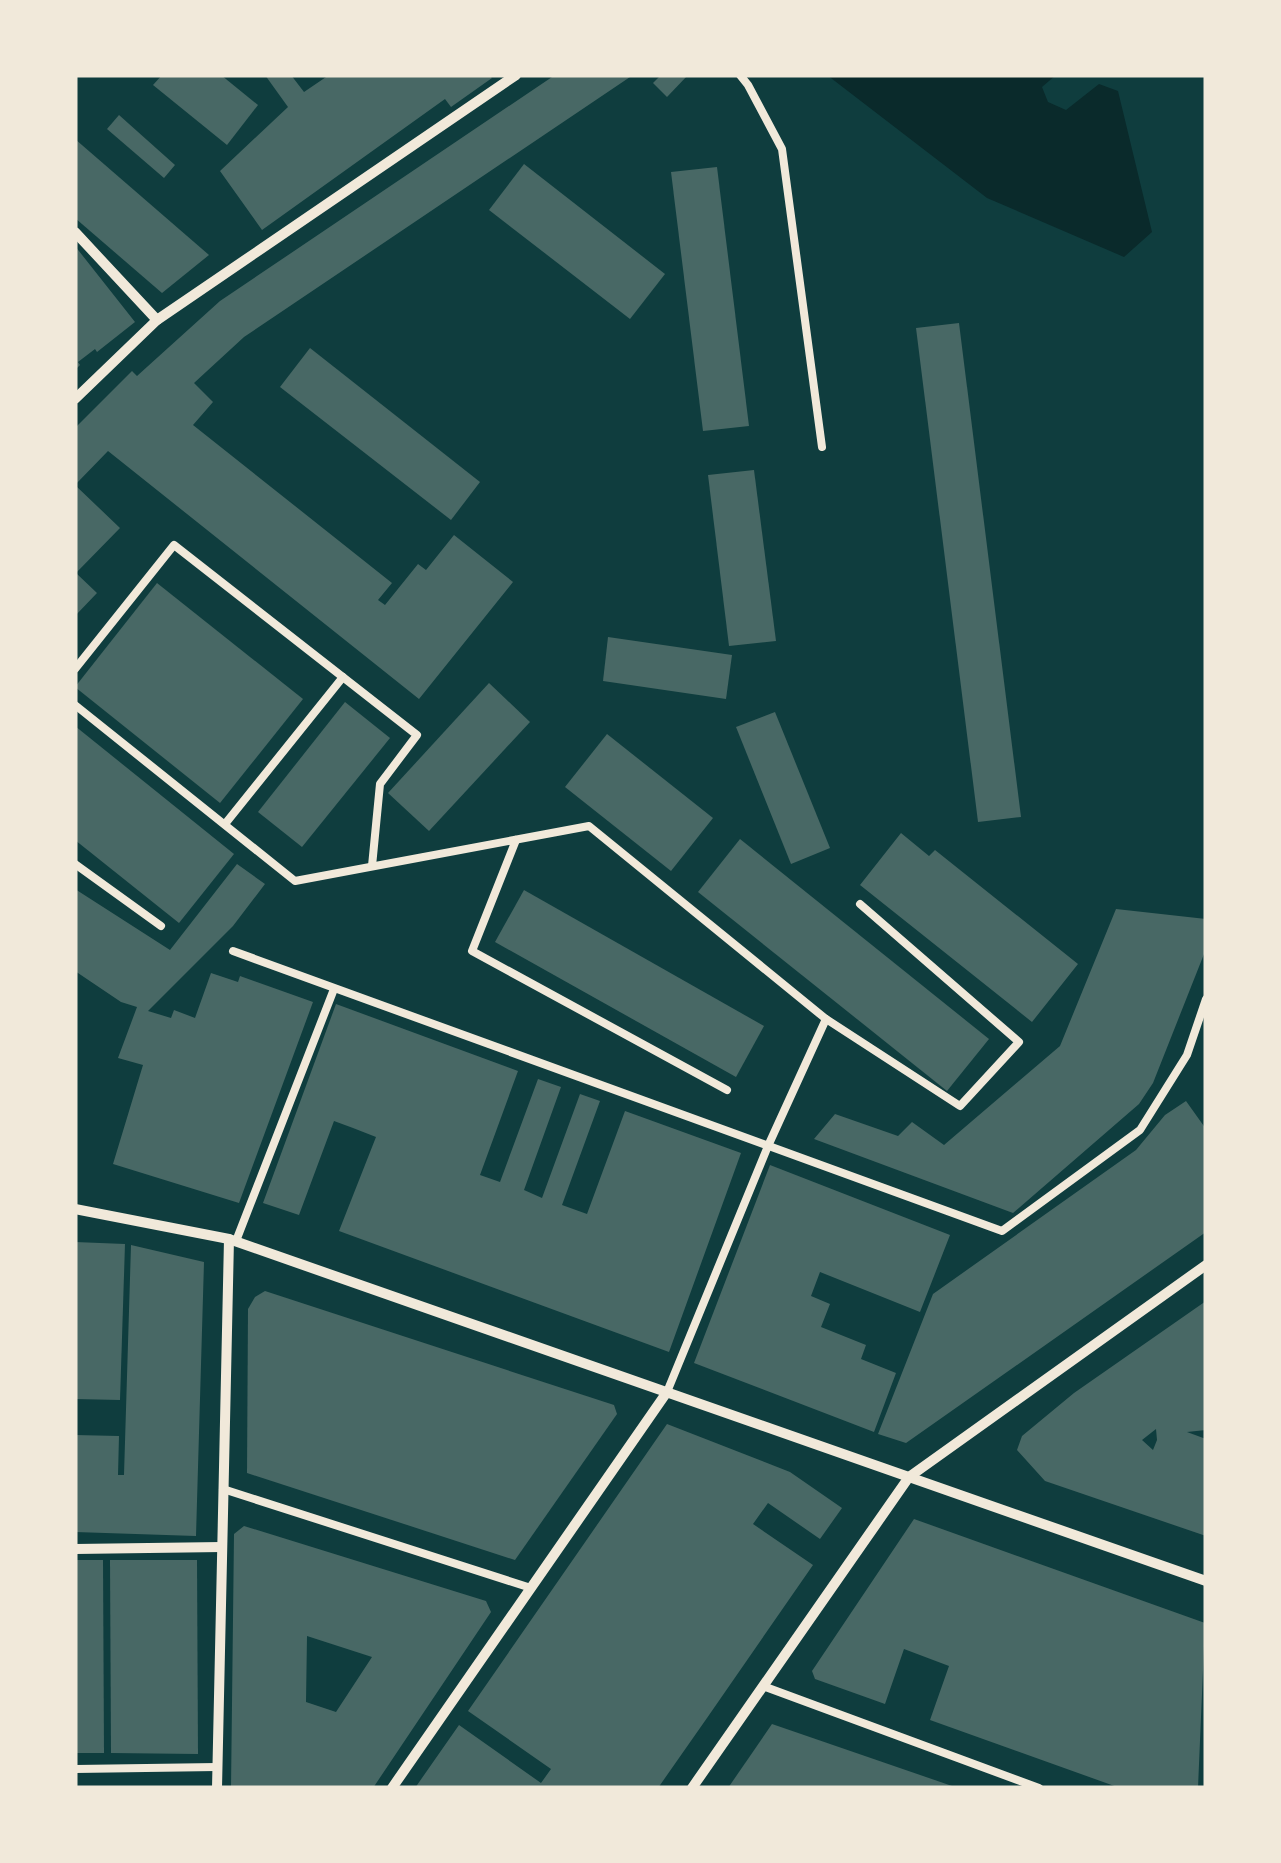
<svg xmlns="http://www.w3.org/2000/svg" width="1281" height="1863" font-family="Montserrat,sans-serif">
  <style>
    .water { fill: #0a2a2b }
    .building { fill: #486865; fill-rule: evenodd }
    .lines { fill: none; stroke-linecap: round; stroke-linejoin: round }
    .service { stroke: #f1e9da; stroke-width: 8 }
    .minor { stroke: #f1e9da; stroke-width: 10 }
  </style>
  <rect width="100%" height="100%" fill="#0f3d3e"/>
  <!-- water -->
  <polygon class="water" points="827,75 1056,75 1042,87 1048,102 1066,110 1099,84 1118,91 1152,232 1124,257 987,198"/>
  <!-- building -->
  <g class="building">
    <polygon points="162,75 221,75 258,105 227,145 153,85"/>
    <polygon points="265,75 291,75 304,92 329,75 489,75 492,78 451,107 445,99 262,230 220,171 288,107"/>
    <polygon points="555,75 633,75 244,337 194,383 213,402 193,425 392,583 378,600 385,605 418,564 426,570 454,535 513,582 419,699 108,451 75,485 120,528 76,573 97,593 75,616 75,428 132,371 137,376 220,301"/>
    <polygon points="661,75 688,75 667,97 653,83"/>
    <polygon points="119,115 175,165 164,178 107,129"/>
    <polygon points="75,139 209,255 162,293 75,218"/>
    <polygon points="524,164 665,274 630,319 489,210"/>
    <polygon points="717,167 749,426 703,431 671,172"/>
    <polygon points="75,246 135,322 97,352 95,349 78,362 80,365 75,370"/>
    <polygon points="959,323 1021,817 978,822 916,328"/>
    <polygon points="310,348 480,482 451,520 280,387"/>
    <polygon points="754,470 776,641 729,646 708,475"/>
    <polygon points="157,583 303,699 220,803 75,687"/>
    <polygon points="608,637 732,655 726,699 603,681"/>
    <polygon points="489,683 530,722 429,831 388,793"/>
    <polygon points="345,702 390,738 302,847 258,812"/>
    <polygon points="775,712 830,848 791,864 736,727"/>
    <polygon points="75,726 234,854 179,923 75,840"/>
    <polygon points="607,734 713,818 671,871 565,787"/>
    <polygon points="901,833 929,856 935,850 1078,964 1032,1022 860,885"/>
    <polygon points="740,839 989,1039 947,1091 698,892"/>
    <polygon points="237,864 265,884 233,926 148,1011 171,1018 174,1010 195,1018 211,973 238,982 240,976 313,1002 239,1203 113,1164 143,1065 118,1058 137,1007 121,1002 75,971 75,889 170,950"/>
    <polygon points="524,890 764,1026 736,1077 495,942"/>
    <polygon points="1116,909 1206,919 1206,949 1153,1083 1139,1104 1013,1213 814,1139 835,1114 898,1136 912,1122 944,1145 1060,1046"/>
    <polygon points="336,1004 518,1071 480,1175 500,1182 538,1079 561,1087 524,1190 542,1198 580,1094 600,1101 562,1205 587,1214 625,1111 741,1153 669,1352 339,1231 376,1137 353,1128 334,1121 299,1215 263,1203"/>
    <polygon points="1186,1101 1206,1129 1206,1232 906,1443 878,1434 933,1294 1136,1150 1165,1115"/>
    <polygon points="770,1165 950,1235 920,1312 820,1272 811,1296 830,1304 821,1327 866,1345 861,1359 896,1373 874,1432 694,1363"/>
    <polygon points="75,1242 125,1244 120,1400 75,1399"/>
    <polygon points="131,1245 204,1262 196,1536 75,1532 75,1435 119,1436 118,1475 124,1475"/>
    <polygon points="265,1291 614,1405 617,1414 515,1560 247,1473 248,1309 255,1297"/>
    <path d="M1206,1301v129l-19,2 19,7v97l-161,-55 -28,-31 5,-14 52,-43zM1156,1429l1,11 -4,10 -11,-10z"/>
    <polygon points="667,1424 790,1472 842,1508 820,1539 768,1503 753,1524 813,1565 707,1718 658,1788 415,1788 459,1725 541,1783 551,1769 468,1711"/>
    <polygon points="914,1519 1205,1623 1198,1788 1120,1788 930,1720 949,1666 904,1649 885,1704 815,1679 812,1671"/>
    <path d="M244,1526l242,75 5,11 -118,176h-142l3,-254zM307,1636l65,21 -36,55 -30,-10z"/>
    <polygon points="75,1560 103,1560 104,1753 75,1753"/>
    <polygon points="110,1560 197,1560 198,1754 111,1753"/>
    <polygon points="772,1724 955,1787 955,1788 728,1788"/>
  </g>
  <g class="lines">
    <!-- service -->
    <g class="service">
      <polyline points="740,75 748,85 782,149 822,447"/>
      <polyline points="75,669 174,545 417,735 380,784 372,866"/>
      <polyline points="75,705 295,881 589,826 826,1019 960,1106 1019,1042 860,904"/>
      <polyline points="225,824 343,677"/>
      <polyline points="516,840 472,951 727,1090"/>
      <polyline points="75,864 161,926"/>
      <polyline points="233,951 1002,1231 1140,1130 1187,1055 1206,999"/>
      <polyline points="236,1241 334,989"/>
      <polyline points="667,1392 768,1146 826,1019"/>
      <polyline points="223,1489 531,1588"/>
      <polyline points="763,1686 1039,1788"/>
      <polyline points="75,1769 217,1767"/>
    </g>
    <!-- minor -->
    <g class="minor">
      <polyline points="75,232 157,320"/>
      <polyline points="75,399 157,320 516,75"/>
      <polyline points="75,1209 229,1239 1206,1581"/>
      <polyline points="75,1549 222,1547"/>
      <polyline points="217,1788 229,1239"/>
      <polyline points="392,1788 667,1392"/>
      <polyline points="692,1788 909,1477 1206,1265"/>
    </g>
  </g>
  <!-- border -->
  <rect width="1281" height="1863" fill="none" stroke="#f1e9da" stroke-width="155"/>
</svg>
